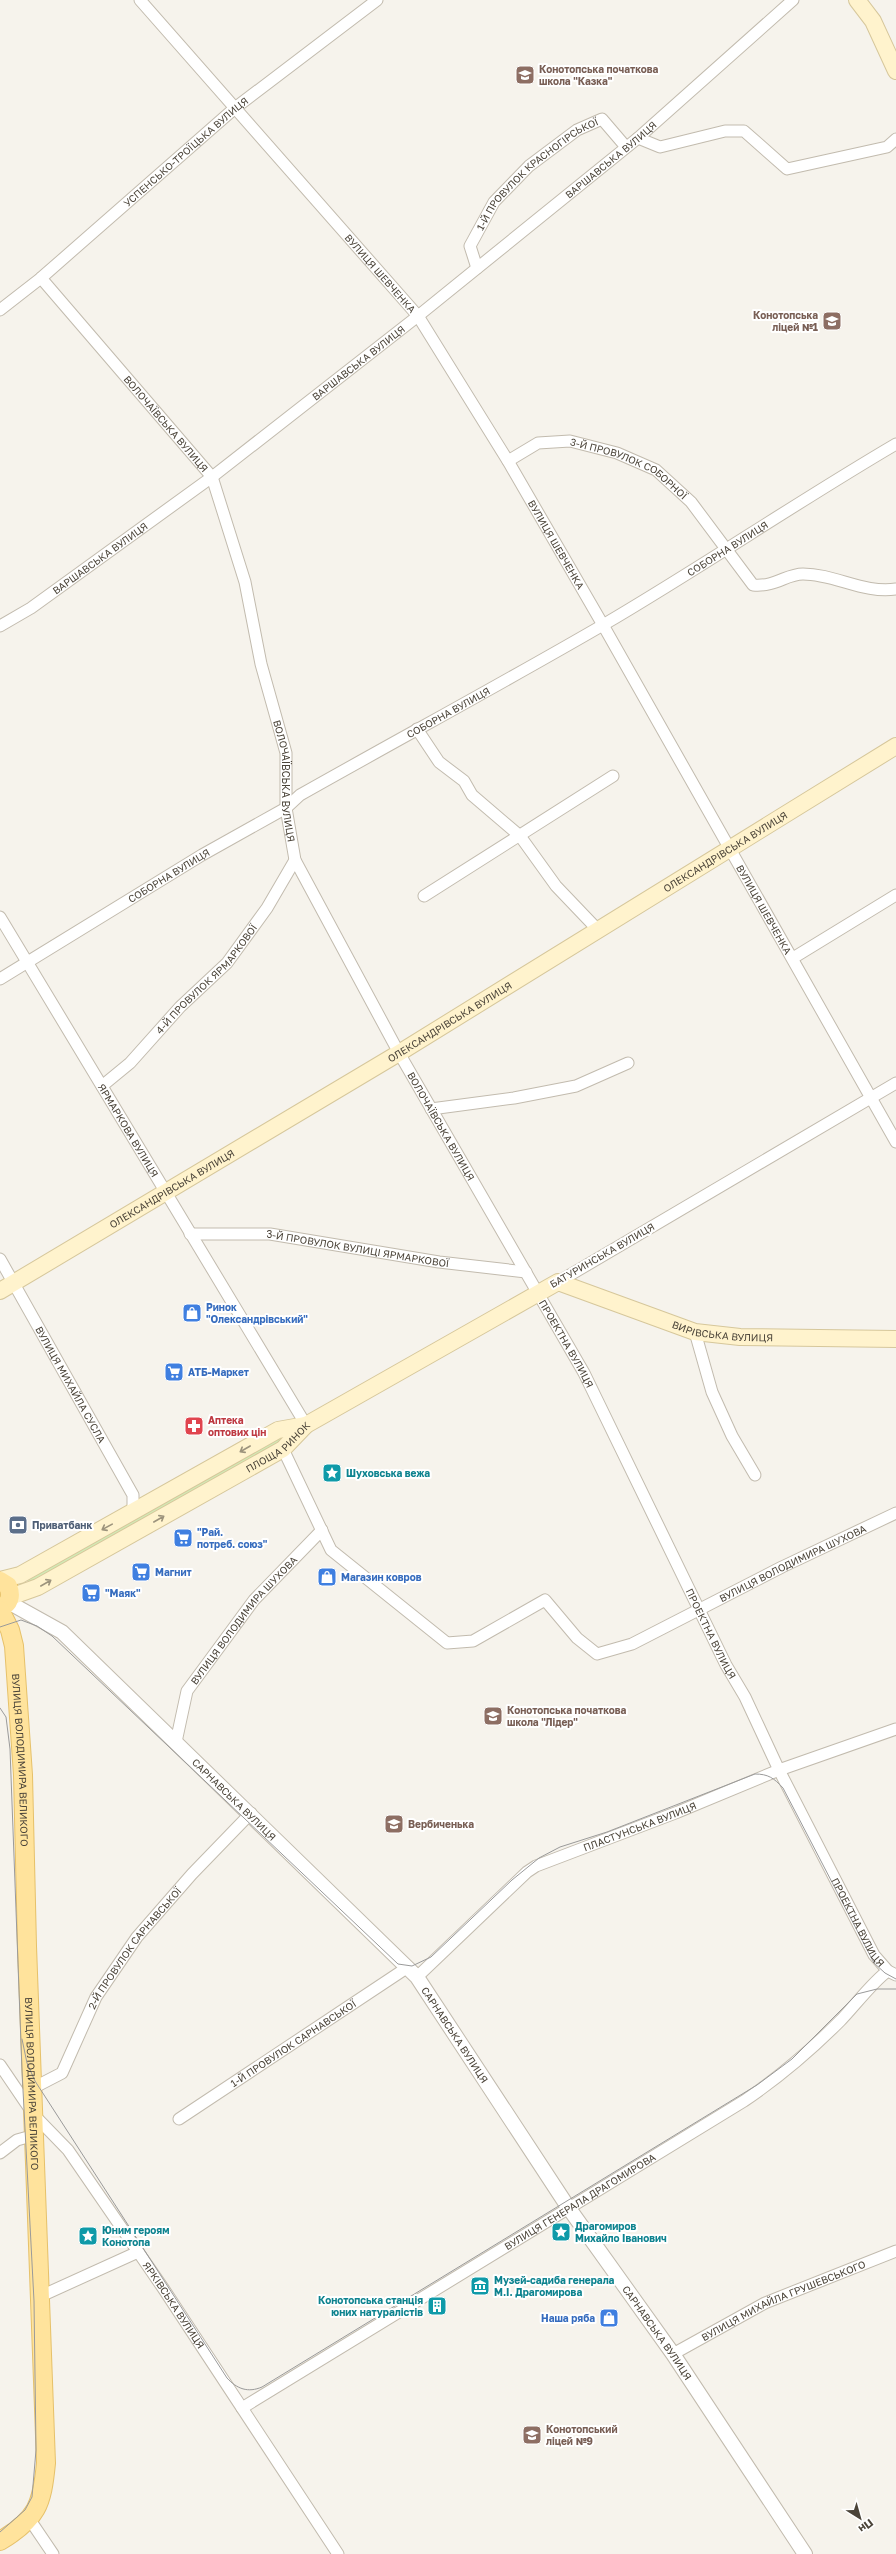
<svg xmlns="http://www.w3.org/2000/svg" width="896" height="2554" font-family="'Golos Text',sans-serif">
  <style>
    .green { fill: #d2eab5 }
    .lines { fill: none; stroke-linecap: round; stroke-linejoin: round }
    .minor-casing { stroke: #c2bbae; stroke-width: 13 }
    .tertiary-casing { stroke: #c2bbae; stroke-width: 16 }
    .secondary-casing { stroke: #d6c79b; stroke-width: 18 }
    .primary-casing { stroke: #e6c16a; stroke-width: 20 }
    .minor { stroke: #fff; stroke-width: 11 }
    .tertiary { stroke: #fff; stroke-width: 14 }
    .secondary { stroke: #fff3cd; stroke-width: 16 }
    .primary { stroke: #ffe39c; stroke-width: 18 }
    .tram { stroke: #9a9a9a; stroke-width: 1 }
    .oneway { stroke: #9c937c }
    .labels { text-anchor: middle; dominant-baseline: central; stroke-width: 4; stroke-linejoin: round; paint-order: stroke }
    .education-label { font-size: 10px; font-weight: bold; fill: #785e54; stroke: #fff; text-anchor: start }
    .street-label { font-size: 10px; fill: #4b4439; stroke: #fff }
    .shop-label { font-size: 10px; font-weight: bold; fill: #366cbe; stroke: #fff; text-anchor: start }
    .health-label { font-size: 10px; font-weight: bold; fill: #be3a42; stroke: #fff; text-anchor: start }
    .culture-label { font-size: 10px; font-weight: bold; fill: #0d838f; stroke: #fff; text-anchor: start }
    .service-label { font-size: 10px; font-weight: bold; fill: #4e5e75; stroke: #fff; text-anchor: start }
  </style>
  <rect width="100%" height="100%" fill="#f6f3ec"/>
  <!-- green -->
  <polygon class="green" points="281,1436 285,1438 285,1441 32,1584 27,1580"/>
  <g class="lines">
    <!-- minor casing -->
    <g class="minor-casing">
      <g id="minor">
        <path id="s1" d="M140,0l278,316 90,145 95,164 293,517"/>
        <polyline points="638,138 660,147 725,131 744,131 787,169 887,147 896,139"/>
        <path id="s2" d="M477,268l-7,-22 24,-44 35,-36 48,-36 25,-11 24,28"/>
        <path id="s3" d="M41,278l171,199 33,105 16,82 25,89v55l9,52 104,193 185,320 142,292 19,32 34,73 95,185 14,16"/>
        <path id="s4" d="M0,310l41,-32 194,-170 142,-108"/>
        <path id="s5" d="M508,461l30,-18 32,-2 47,12 39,17 35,32 62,83c23,2 33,-11 50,-11 32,0 61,20 93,15"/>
        <path id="s6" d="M0,626l31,-18 181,-131 206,-161 220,-178 155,-138"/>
        <polyline points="417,729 439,762 464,781 472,795 520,836 556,886 598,930"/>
        <polyline points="424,896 613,776"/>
        <path id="s7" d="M0,917l306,508"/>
        <polyline points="793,958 896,895"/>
        <path id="s8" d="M0,979l202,-124 84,-47 14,-13c101,-57 203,-112 303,-170 99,-58 194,-123 293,-181"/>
        <path id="s9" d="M102,1086l28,-23 50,-56 47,-44 40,-55 28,-48"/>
        <polyline points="431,1109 514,1098 576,1086 628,1063"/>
        <path id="s10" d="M190,1234h80l169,28 87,10"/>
        <path id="s11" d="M0,1259l133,236v18"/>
        <polyline points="558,1282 896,1083"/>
        <polyline points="695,1332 712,1392 732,1436 755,1475"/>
        <path id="s12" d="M283,1449l48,101 116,93 26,-2 72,-41 32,38 20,16 35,-10 150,-77 114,-54"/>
        <path id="s13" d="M176,1742l11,-51 67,-91 68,-70"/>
        <path id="s14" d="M417,1977l110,-105 9,-6 142,-54 101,-42 117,-41"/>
        <path id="s15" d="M0,2065l34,50 34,35 95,138 175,266"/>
        <path id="s16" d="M33,2088l29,-15 34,-76 41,-60 55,-63 59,-61"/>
        <path id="s17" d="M179,2119l229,-152"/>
        <polyline points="0,2153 17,2140 35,2135"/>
        <polyline points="41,2296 138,2252"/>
        <path id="s18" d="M673,2354l92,-51 131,-52"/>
        <path id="s19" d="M242,2408l502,-307c37,-25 64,-48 96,-80 12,-12 35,-42 48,-50l8,4"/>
        <polyline points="30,2520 53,2554"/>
      </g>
    </g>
    <!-- tertiary casing -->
    <g class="tertiary-casing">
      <g id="tertiary">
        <path id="s20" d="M8,1602l54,30 355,345 151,230 105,147 132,200"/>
      </g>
    </g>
    <!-- secondary casing -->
    <g class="secondary-casing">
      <g id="secondary">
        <polyline points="857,0 873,21 896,71"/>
        <path id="s21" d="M0,1291l399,-238 497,-307"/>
        <polyline points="0,1580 20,1575 278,1430 306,1425"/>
        <path id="s22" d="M10,1597l28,-10 245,-138 23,-24 252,-143 137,50 45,5 156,2"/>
      </g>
    </g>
    <!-- primary casing -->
    <g class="primary-casing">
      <g id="primary">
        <path d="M0,1581l8,5c4,10 2,18 -8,22"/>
        <path id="s23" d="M0,1610l10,20 4,16 9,129 4,171 19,517c-4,42 -9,56 -46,78"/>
      </g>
    </g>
    <!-- minor -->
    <use href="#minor" class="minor"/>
    <!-- tertiary -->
    <use href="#tertiary" class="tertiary"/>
    <!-- secondary -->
    <use href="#secondary" class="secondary"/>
    <!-- primary -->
    <use href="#primary" class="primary"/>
    <!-- tram -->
    <g class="tram">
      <path d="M0,1627l21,-7 16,6 15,10 346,328 14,2 19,-9 81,-77 27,-22 21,-11 47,-15 148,-58c13,0 19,4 28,14l91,175 11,10 11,6"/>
      <polyline points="0,1708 6,1717 10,1749 22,2071 34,2301 36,2450 32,2497 25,2510 0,2532"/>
      <path d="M22,2039l5,24 8,18 192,297c10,11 21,15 35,9l495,-302 35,-26 65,-65 20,-5h19"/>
    </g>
  </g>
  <!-- one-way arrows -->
  <defs><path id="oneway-shaft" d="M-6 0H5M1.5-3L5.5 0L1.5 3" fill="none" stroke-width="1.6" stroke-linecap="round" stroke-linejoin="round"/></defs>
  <g class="oneway">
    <use href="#oneway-shaft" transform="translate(245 1449) rotate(150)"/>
    <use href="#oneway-shaft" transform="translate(159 1519) rotate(-30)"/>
    <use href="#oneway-shaft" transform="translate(107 1527) rotate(151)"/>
    <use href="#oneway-shaft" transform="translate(46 1583) rotate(-30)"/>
  </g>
  <!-- icons -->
  <defs>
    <g id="school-square" transform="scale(1)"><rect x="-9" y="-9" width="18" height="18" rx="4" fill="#8d6e63" stroke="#fff"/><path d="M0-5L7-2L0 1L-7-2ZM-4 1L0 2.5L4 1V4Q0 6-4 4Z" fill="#fff"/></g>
    <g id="shop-square" transform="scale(1)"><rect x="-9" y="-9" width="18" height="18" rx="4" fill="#3f7fe0" stroke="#fff"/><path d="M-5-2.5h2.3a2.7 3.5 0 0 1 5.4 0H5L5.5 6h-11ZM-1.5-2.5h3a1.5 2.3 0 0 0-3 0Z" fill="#fff"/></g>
    <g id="supermarket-square" transform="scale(1)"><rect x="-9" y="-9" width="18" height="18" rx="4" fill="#3f7fe0" stroke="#fff"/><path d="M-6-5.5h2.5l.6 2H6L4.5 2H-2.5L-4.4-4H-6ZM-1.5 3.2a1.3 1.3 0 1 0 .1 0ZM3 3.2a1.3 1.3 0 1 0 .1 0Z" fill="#fff"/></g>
    <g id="pharmacy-square" transform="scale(1)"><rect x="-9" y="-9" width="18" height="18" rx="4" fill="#e0444e" stroke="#fff"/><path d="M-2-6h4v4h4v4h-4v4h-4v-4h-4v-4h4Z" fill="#fff"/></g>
    <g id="sight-square" transform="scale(1)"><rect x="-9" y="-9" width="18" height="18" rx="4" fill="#0f9aa8" stroke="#fff"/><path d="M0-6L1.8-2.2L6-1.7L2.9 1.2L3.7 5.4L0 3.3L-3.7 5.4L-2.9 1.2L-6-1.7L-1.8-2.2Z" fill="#fff"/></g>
    <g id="bank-square" transform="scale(1)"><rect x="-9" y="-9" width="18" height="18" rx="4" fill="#5c6f8a" stroke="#fff"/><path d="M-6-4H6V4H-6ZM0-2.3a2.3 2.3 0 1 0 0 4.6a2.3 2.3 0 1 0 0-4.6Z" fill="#fff"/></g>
    <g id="museum-square" transform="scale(1)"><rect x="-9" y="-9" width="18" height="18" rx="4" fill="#0f9aa8" stroke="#fff"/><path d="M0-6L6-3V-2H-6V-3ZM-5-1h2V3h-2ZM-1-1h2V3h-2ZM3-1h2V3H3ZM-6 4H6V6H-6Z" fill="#fff"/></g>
    <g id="building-square" transform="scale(1)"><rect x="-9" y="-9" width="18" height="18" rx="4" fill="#0f9aa8" stroke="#fff"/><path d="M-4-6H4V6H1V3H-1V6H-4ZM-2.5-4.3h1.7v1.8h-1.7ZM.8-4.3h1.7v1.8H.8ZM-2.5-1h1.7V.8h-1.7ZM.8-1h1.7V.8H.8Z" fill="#fff"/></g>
  </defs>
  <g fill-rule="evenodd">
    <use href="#school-square" x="525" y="75"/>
    <use href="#school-square" x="832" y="321"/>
    <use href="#shop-square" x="192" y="1313"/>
    <use href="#supermarket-square" x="174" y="1372"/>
    <use href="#pharmacy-square" x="194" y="1426"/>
    <use href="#sight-square" x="332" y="1473"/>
    <use href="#bank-square" x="18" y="1525"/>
    <use href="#supermarket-square" x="183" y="1538"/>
    <use href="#supermarket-square" x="141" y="1572"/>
    <use href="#shop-square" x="327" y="1577"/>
    <use href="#supermarket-square" x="91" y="1593"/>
    <use href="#school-square" x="493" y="1716"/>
    <use href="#school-square" x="394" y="1824"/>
    <use href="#sight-square" x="561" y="2232"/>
    <use href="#sight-square" x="88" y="2236"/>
    <use href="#museum-square" x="480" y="2286"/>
    <use href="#building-square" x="437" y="2306"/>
    <use href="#shop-square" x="609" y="2318"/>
    <use href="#school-square" x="532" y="2435"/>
  </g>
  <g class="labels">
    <!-- education labels -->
    <g class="education-label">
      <text x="539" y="69">Конотопська початкова<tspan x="539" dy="12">школа "Казка"</tspan></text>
      <text x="818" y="315" text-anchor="end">Конотопська<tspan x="818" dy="12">ліцей №1</tspan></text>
      <text x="507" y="1710">Конотопська початкова<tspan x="507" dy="12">школа "Лідер"</tspan></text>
      <text x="408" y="1824">Вербиченька</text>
      <text x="546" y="2429">Конотопський<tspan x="546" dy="12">ліцей №9</tspan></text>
    </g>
    <!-- street labels -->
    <g class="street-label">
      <text stroke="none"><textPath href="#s4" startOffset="244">УСПЕНСЬКО-ТРОЇЦЬКА ВУЛИЦЯ</textPath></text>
      <text stroke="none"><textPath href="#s6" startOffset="769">ВАРШАВСЬКА ВУЛИЦЯ</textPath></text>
      <text stroke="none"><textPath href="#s2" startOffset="124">1-Й ПРОВУЛОК КРАСНОГІРСЬКОЇ</textPath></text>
      <text stroke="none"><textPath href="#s1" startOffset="364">ВУЛИЦЯ ШЕВЧЕНКА</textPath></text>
      <text stroke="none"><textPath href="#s6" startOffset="445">ВАРШАВСЬКА ВУЛИЦЯ</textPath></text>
      <text stroke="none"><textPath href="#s3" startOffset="192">ВОЛОЧАЇВСЬКА ВУЛИЦЯ</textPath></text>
      <text stroke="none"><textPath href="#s5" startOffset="133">3-Й ПРОВУЛОК СОБОРНОЇ</textPath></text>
      <text stroke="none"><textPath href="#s1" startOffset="688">ВУЛИЦЯ ШЕВЧЕНКА</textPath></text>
      <text stroke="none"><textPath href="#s8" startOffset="846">СОБОРНА ВУЛИЦЯ</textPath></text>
      <text stroke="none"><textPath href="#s6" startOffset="121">ВАРШАВСЬКА ВУЛИЦЯ</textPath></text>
      <text stroke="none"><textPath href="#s8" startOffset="522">СОБОРНА ВУЛИЦЯ</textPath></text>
      <text stroke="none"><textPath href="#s3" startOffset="576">ВОЛОЧАЇВСЬКА ВУЛИЦЯ</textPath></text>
      <text stroke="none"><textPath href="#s21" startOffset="848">ОЛЕКСАНДРІВСЬКА ВУЛИЦЯ</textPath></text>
      <text stroke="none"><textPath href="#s8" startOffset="198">СОБОРНА ВУЛИЦЯ</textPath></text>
      <text stroke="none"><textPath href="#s1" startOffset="1108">ВУЛИЦЯ ШЕВЧЕНКА</textPath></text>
      <text stroke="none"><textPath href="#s9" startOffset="150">4-Й ПРОВУЛОК ЯРМАРКОВОЇ</textPath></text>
      <text stroke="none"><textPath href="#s21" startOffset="524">ОЛЕКСАНДРІВСЬКА ВУЛИЦЯ</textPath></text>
      <text stroke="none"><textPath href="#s3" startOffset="960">ВОЛОЧАЇВСЬКА ВУЛИЦЯ</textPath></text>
      <text stroke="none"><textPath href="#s7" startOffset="249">ЯРМАРКОВА ВУЛИЦЯ</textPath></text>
      <text stroke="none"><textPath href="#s21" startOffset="200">ОЛЕКСАНДРІВСЬКА ВУЛИЦЯ</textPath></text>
      <text stroke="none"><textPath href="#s10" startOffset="169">3-Й ПРОВУЛОК ВУЛИЦІ ЯРМАРКОВОЇ</textPath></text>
      <text transform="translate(602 1255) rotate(-30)">БАТУРИНСЬКА ВУЛИЦЯ</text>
      <text stroke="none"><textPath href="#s22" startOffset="807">ВИРІВСЬКА ВУЛИЦЯ</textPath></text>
      <text stroke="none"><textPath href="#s3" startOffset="1211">ПРОЕКТНА ВУЛИЦЯ</textPath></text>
      <text stroke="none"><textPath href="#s11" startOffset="144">ВУЛИЦЯ МИХАЙЛА СУСЛА</textPath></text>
      <text stroke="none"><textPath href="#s22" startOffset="308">ПЛОЩА РИНОК</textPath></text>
      <text stroke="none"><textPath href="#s12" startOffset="661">ВУЛИЦЯ ВОЛОДИМИРА ШУХОВА</textPath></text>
      <text stroke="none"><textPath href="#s13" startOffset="143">ВУЛИЦЯ ВОЛОДИМИРА ШУХОВА</textPath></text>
      <text stroke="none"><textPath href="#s3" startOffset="1535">ПРОЕКТНА ВУЛИЦЯ</textPath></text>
      <text stroke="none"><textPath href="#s23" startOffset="153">ВУЛИЦЯ ВОЛОДИМИРА ВЕЛИКОГО</textPath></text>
      <text stroke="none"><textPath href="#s20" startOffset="302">САРНАВСЬКА ВУЛИЦЯ</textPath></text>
      <text stroke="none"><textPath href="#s14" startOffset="274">ПЛАСТУНСЬКА ВУЛИЦЯ</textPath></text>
      <text stroke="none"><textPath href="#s3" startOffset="1859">ПРОЕКТНА ВУЛИЦЯ</textPath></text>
      <text stroke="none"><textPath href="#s16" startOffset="178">2-Й ПРОВУЛОК САРНАВСЬКОЇ</textPath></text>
      <text stroke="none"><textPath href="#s20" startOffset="626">САРНАВСЬКА ВУЛИЦЯ</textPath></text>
      <text stroke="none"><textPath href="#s17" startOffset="137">1-Й ПРОВУЛОК САРНАВСЬКОЇ</textPath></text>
      <text stroke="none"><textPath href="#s23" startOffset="477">ВУЛИЦЯ ВОЛОДИМИРА ВЕЛИКОГО</textPath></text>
      <text stroke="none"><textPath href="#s19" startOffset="396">ВУЛИЦЯ ГЕНЕРАЛА ДРАГОМИРОВА</textPath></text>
      <text stroke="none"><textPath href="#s18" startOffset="123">ВУЛИЦЯ МИХАЙЛА ГРУШЕВСЬКОГО</textPath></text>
      <text stroke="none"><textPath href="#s15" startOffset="297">ЯРКІВСЬКА ВУЛИЦЯ</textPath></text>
      <text stroke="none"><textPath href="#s20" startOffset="986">САРНАВСЬКА ВУЛИЦЯ</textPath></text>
    </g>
    <!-- shop labels -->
    <g class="shop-label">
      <text x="206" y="1307">Ринок<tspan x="206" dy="12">"Олександрівський"</tspan></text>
      <text x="188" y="1372">АТБ-Маркет</text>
      <text x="197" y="1532">"Рай.<tspan x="197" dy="12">потреб. союз"</tspan></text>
      <text x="155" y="1572">Магнит</text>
      <text x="341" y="1577">Магазин ковров</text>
      <text x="105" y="1593">"Маяк"</text>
      <text x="595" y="2318" text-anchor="end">Наша ряба</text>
    </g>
    <!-- health labels -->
    <g class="health-label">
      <text x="208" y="1420">Аптека<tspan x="208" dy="12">оптових цін</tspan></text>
    </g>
    <!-- culture labels -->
    <g class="culture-label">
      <text x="346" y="1473">Шуховська вежа</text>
      <text x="575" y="2226">Драгомиров<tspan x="575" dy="12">Михайло Іванович</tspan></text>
      <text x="102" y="2230">Юним героям<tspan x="102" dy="12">Конотопа</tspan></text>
      <text x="494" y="2280">Музей-садиба генерала<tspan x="494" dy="12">М.І. Драгомирова</tspan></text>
      <text x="423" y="2300" text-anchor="end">Конотопська станція<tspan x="423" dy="12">юних натуралістів</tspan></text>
    </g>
    <!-- service labels -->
    <g class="service-label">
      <text x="32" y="1525">Приватбанк</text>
    </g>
  </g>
  <!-- north arrow -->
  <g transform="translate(860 2518) rotate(143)" stroke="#ffffff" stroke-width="3" paint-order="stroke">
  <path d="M0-3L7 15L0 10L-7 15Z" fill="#4b4439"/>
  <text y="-6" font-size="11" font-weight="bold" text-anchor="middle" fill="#4b4439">Пн</text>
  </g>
</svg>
